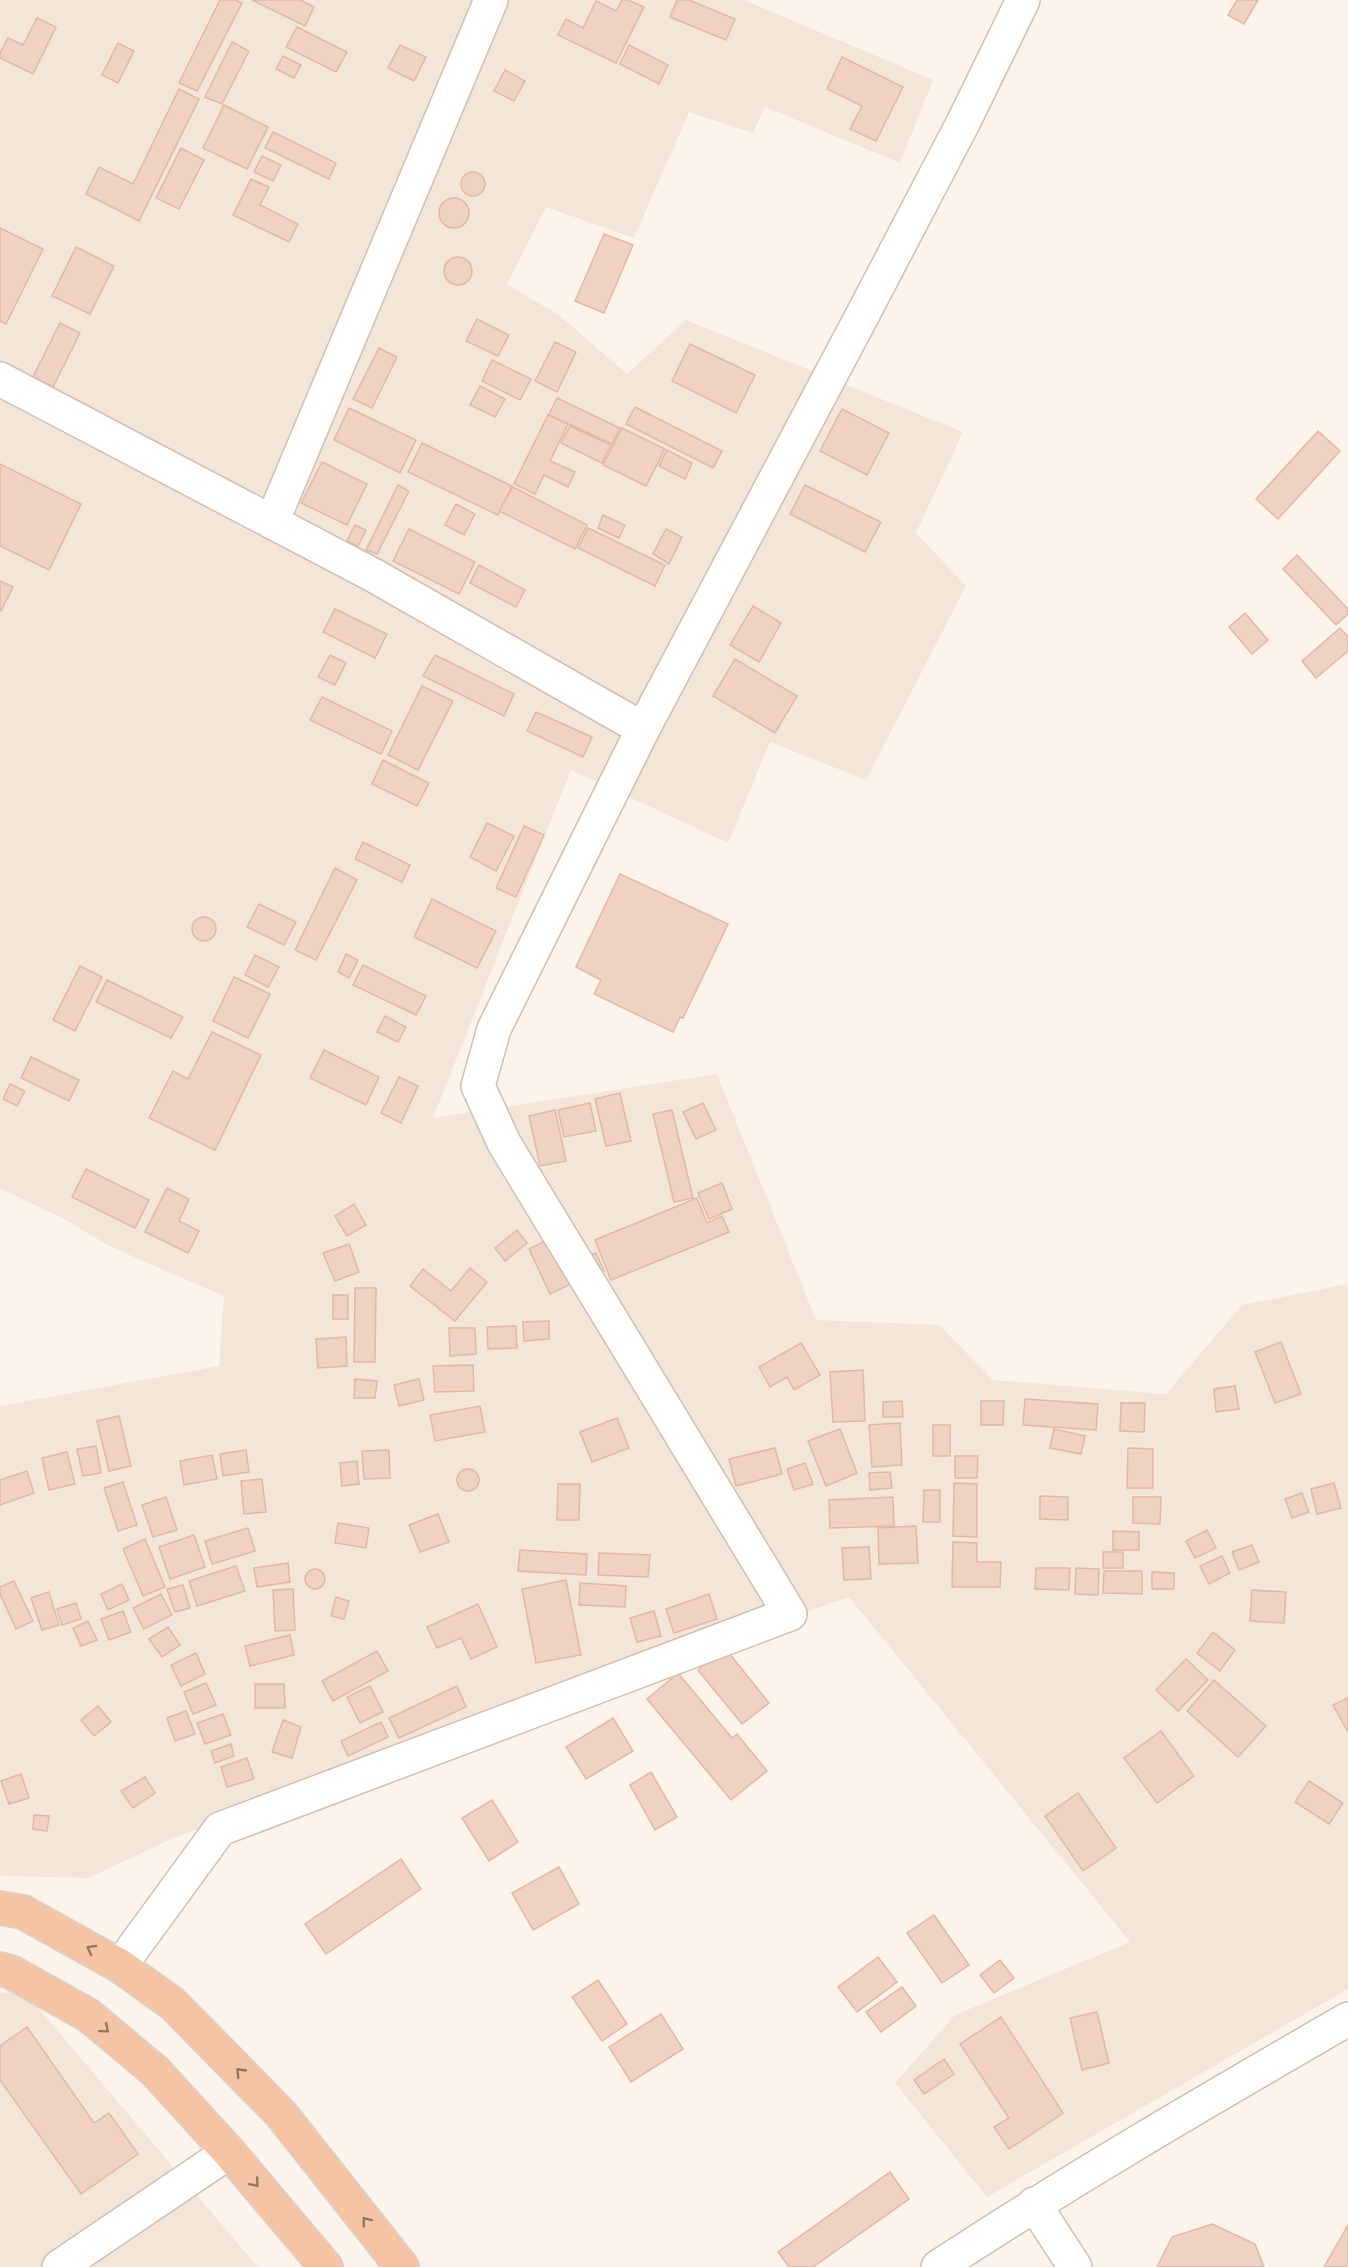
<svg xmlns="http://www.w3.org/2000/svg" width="1348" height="2267" font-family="Ubuntu,sans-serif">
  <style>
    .residential { fill: #f3e6d8 }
    .building { fill: #f0d2c2; stroke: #e2b8a3; stroke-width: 1.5 }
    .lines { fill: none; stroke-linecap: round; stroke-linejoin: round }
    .minor-casing { stroke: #d0beb2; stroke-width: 36 }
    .trunk-casing { stroke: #d9d1cd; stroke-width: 36 }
    .minor { stroke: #fff; stroke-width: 33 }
    .trunk { stroke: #f5c4a5; stroke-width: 33 }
    .oneway { stroke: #967464 }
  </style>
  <rect width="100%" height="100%" fill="#fcf4ea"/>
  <!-- residential -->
  <g class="residential">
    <polygon points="0,0 744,0 933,80 900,163 765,107 753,133 689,112 634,238 546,207 507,284 560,316 627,374 686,320 963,432 916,533 966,586 866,780 770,742 728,843 571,770 433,1118 717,1074 816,1320 939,1325 993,1380 1166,1394 1242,1305 1348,1284 1348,1989 987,2197 895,2083 955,2015 1130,1942 849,1597 173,1838 89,1878 0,1876 0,1406 219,1366 224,1296 111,1247 64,1219 0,1188"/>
    <polygon points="24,1991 258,2267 0,2267 0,1993"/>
  </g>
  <!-- building -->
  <g class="building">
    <polygon points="220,0 236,0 242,3 197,91 179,83"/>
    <polygon points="252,0 301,0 314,7 305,26"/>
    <polygon points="622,0 628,0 644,7 616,63 558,35 566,19 583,28 596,1 616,11"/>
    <polygon points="677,0 689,0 735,19 726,40 670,17"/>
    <polygon points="1237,0 1258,0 1244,24 1228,15"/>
    <polygon points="37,18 56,27 33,74 0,58 0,53 8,38 23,45"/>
    <polygon points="297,27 347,52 336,72 286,47"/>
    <polygon points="232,42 249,51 222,104 205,97"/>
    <polygon points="118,43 134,51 118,83 102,75"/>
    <polygon points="400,45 426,57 414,81 388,68"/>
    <polygon points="629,45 668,65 659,84 620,64"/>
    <polygon points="283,56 301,65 294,78 276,69"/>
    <polygon points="842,57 903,87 876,141 850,129 862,106 827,89"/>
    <polygon points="505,70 525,81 514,101 494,91"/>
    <polygon points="179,89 199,99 139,221 86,194 99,167 133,184"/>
    <polygon points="224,105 268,127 247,169 203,148"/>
    <polygon points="273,132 336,163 329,179 265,148"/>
    <polygon points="181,148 204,160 179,209 156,198"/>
    <polygon points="262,156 281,165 273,181 254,172"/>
    <circle cx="473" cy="184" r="12"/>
    <polygon points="251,179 269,187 260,205 298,224 289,242 233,215"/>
    <circle cx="454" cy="213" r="15"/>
    <polygon points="0,228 43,249 6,324 0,321"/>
    <polygon points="604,234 633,245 604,313 575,301"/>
    <polygon points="76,247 114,266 90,314 52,296"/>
    <circle cx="458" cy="271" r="14"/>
    <polygon points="477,319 509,335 498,356 466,341"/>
    <polygon points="60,323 80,333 53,387 33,377"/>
    <polygon points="555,342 576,352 557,392 535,381"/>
    <polygon points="690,344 755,375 736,413 672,381"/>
    <polygon points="379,348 397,357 372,408 353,399"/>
    <polygon points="492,360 531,379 520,400 482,381"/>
    <polygon points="480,386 505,399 495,417 470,405"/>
    <polygon points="557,398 620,428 612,444 549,415"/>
    <polygon points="635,407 722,451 713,468 626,424"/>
    <polygon points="349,408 416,440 400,473 334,440"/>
    <polygon points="842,409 889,433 867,475 820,451"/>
    <polygon points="548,415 568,424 550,461 575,472 568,487 544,475 535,494 514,484"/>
    <polygon points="570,426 611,445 602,463 561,443"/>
    <polygon points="622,428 665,449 646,486 603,465"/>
    <polygon points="1318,431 1340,451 1278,519 1256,499"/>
    <polygon points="422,443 512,486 498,515 408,472"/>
    <polygon points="667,450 692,463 685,479 659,466"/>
    <polygon points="322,462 367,484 347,525 301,503"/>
    <polygon points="0,464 81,504 49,570 0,546"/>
    <polygon points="398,485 409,491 377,554 366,550"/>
    <polygon points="805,485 881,522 865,552 790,514"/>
    <polygon points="513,487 587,525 575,549 499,511"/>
    <polygon points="456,504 475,514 464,535 445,525"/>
    <polygon points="603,515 625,525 619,538 598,528"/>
    <polygon points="355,525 366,530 358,546 347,541"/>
    <polygon points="588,528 665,565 655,586 578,548"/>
    <polygon points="409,529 475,562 459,594 393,561"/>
    <polygon points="666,529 682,537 669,564 653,554"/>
    <polygon points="1297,555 1348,609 1348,614 1336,625 1283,569"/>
    <polygon points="479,565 525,590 516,607 470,583"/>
    <polygon points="0,581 13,587 1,611 0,610"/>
    <polygon points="753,606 781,623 759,662 730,645"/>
    <polygon points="335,609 387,634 375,658 323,632"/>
    <polygon points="1245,613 1268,640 1252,654 1229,627"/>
    <polygon points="1340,628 1348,637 1348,651 1316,678 1302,661"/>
    <polygon points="330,655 346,663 335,685 318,677"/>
    <polygon points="435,655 514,694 504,716 423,676"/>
    <polygon points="735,659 797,696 775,733 713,696"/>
    <polygon points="422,686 453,701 418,770 388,755"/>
    <polygon points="322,697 392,731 381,754 310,720"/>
    <polygon points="536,712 592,737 583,757 527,731"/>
    <polygon points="383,760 429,783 417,806 372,784"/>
    <polygon points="487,823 514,836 496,871 470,857"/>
    <polygon points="524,826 544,835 516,897 496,888"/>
    <polygon points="363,842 410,865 402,882 355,859"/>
    <polygon points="335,868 357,880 316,960 295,950"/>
    <polygon points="620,874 728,924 683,1018 680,1017 673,1032 594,994 601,980 576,967"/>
    <polygon points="432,899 496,931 477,968 414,937"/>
    <polygon points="259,904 296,922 284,945 247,927"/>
    <circle cx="204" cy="929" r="12"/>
    <polygon points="346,954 358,960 349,978 338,972"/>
    <polygon points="255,955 279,967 268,987 245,975"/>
    <polygon points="363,965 426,996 416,1015 353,985"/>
    <polygon points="80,966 102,977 75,1031 53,1020"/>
    <polygon points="234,977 270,994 248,1038 213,1021"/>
    <polygon points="107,980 183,1017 171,1038 96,1002"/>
    <polygon points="385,1016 406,1027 398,1042 377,1032"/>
    <polygon points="212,1032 261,1055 215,1150 149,1118 173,1071 188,1079"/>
    <polygon points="324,1050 379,1077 366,1105 310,1078"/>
    <polygon points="31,1057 79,1080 69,1101 21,1078"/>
    <polygon points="399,1077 418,1086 401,1123 381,1113"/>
    <polygon points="10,1084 25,1091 17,1106 3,1099"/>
    <polygon points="620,1093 631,1141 606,1146 595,1099"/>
    <polygon points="590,1103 596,1131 564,1137 558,1110"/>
    <polygon points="703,1103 716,1130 696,1139 683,1112"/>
    <polygon points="555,1110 566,1161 540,1166 529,1116"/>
    <polygon points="672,1110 693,1198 674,1202 653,1114"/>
    <polygon points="86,1169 149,1200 135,1228 72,1197"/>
    <polygon points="722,1183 732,1209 709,1219 698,1193"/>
    <polygon points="167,1188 189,1199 179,1221 199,1231 188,1253 145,1232"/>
    <polygon points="697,1198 707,1223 722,1216 729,1232 611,1280 595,1240"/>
    <polygon points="354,1204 366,1225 347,1236 335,1216"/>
    <polygon points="517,1230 527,1243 505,1261 495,1248"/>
    <polygon points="553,1237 575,1282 550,1294 529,1249"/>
    <polygon points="349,1244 359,1272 335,1281 323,1253"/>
    <polygon points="596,1253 604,1271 588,1278 581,1259"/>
    <polygon points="470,1268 487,1282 455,1321 410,1286 423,1269 451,1291"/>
    <polygon points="355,1288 376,1288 375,1362 354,1362"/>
    <rect x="333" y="1295" width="15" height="24"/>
    <polygon points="549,1321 549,1339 524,1341 523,1322"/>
    <polygon points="516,1326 517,1348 488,1349 487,1327"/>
    <polygon points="449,1328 475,1328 476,1354 450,1356"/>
    <polygon points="346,1337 347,1366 318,1368 316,1339"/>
    <polygon points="1281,1342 1301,1394 1275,1403 1255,1352"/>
    <polygon points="801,1343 820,1375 794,1390 787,1377 770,1387 759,1367"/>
    <polygon points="473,1365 474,1391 435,1392 433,1366"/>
    <polygon points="863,1370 865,1421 833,1422 830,1372"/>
    <polygon points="355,1379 377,1381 375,1398 354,1398"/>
    <polygon points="419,1379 424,1400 399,1406 394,1385"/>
    <polygon points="1235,1386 1239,1409 1216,1412 1214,1389"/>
    <polygon points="1025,1399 1098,1404 1096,1430 1023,1425"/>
    <polygon points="902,1401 903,1417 883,1417 883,1402"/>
    <polygon points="981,1401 1004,1401 1003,1425 981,1425"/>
    <polygon points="1121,1403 1145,1403 1144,1432 1120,1431"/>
    <polygon points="480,1406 485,1432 435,1441 430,1415"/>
    <polygon points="119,1416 131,1466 109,1471 97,1421"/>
    <polygon points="617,1418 629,1448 592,1462 580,1432"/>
    <polygon points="900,1423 902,1465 872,1467 869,1425"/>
    <rect x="933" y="1425" width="17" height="31"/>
    <polygon points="840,1429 857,1473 826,1486 808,1441"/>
    <polygon points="1054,1429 1085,1436 1081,1454 1050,1448"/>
    <polygon points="96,1446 101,1473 83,1476 77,1449"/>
    <polygon points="775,1448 782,1474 736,1486 729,1459"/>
    <polygon points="1128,1448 1153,1449 1153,1488 1127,1488"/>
    <polygon points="246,1450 249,1472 223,1476 220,1454"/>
    <polygon points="389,1450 390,1478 364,1479 362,1451"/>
    <polygon points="67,1452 75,1484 49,1490 42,1458"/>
    <polygon points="212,1455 217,1479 184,1485 180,1461"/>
    <polygon points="955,1456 978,1456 977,1478 955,1478"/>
    <polygon points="357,1461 359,1484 342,1486 340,1463"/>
    <polygon points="805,1463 813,1484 794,1490 787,1469"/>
    <circle cx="468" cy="1480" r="11"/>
    <polygon points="27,1471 34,1493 0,1505 0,1480"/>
    <polygon points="890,1472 892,1488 870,1490 869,1473"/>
    <polygon points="262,1479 266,1512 244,1514 241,1481"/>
    <polygon points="123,1482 137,1525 118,1531 104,1488"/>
    <polygon points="954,1483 977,1484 977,1537 953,1536"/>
    <polygon points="1334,1483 1341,1508 1317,1514 1311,1489"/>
    <polygon points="558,1484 580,1484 579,1520 557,1520"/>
    <polygon points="924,1490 940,1490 940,1522 923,1522"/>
    <polygon points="1302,1493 1309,1512 1292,1518 1285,1499"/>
    <polygon points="1040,1496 1068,1497 1068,1520 1040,1519"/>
    <polygon points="166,1497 177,1530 153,1537 142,1505"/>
    <polygon points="893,1497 894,1526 830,1528 829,1500"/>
    <polygon points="1133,1497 1161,1497 1160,1524 1133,1523"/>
    <polygon points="438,1514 449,1542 420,1552 409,1525"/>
    <polygon points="338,1523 369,1528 366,1548 335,1543"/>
    <polygon points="916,1526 918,1563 879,1564 878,1528"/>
    <polygon points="248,1528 255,1551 212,1564 205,1541"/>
    <polygon points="1207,1530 1216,1548 1195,1558 1186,1541"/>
    <polygon points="1113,1531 1139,1532 1139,1550 1113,1550"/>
    <polygon points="194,1535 205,1567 170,1579 159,1547"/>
    <polygon points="145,1539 165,1587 143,1596 123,1549"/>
    <polygon points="953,1542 977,1543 977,1562 1001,1562 1000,1587 952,1587"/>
    <polygon points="1252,1545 1259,1562 1239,1570 1232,1552"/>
    <polygon points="869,1547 871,1579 844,1580 842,1548"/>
    <polygon points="520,1550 587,1554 586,1575 518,1571"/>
    <rect x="1103" y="1552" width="20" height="16"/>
    <polygon points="599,1553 650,1555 648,1577 598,1575"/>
    <polygon points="1222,1556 1230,1573 1209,1584 1200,1566"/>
    <polygon points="288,1563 290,1582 257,1587 254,1568"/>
    <polygon points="236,1566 245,1591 197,1606 189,1581"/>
    <polygon points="1036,1568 1070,1568 1069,1590 1035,1589"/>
    <polygon points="1076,1568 1099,1569 1098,1595 1075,1594"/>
    <circle cx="315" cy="1579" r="10"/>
    <polygon points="1104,1571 1142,1571 1142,1594 1103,1593"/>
    <polygon points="1152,1572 1174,1573 1174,1589 1152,1589"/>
    <polygon points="566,1580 581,1655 536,1663 522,1589"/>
    <polygon points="14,1581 33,1621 16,1629 0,1594 0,1587"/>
    <polygon points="580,1583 626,1586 625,1607 579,1605"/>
    <polygon points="122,1584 129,1600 108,1610 101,1594"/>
    <polygon points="183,1585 190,1608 175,1612 167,1589"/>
    <polygon points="293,1589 295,1630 275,1631 273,1590"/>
    <polygon points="1252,1590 1286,1592 1284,1623 1250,1621"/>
    <polygon points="49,1592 59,1625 42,1630 31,1598"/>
    <polygon points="161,1594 172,1615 144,1629 133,1608"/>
    <polygon points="709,1594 717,1619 674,1633 666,1609"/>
    <polygon points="336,1597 349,1601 344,1619 331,1616"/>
    <polygon points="76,1603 81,1619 62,1625 57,1609"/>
    <polygon points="478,1604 497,1647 471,1659 461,1638 437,1648 427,1627"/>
    <polygon points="123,1611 131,1632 109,1640 101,1619"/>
    <polygon points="654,1611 661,1636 637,1642 630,1618"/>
    <polygon points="88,1621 97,1640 81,1646 73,1628"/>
    <polygon points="168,1627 180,1645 162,1657 149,1639"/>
    <polygon points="1213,1632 1235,1650 1220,1671 1197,1653"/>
    <polygon points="290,1635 294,1655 250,1666 245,1646"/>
    <polygon points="725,1648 769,1703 742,1724 698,1670"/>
    <polygon points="377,1651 388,1671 333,1701 322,1681"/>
    <polygon points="196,1653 205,1674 181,1686 171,1665"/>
    <polygon points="1186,1659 1208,1680 1178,1711 1156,1690"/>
    <polygon points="678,1673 732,1738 737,1734 767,1771 731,1800 647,1699"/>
    <polygon points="1214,1680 1266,1726 1238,1757 1187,1711"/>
    <polygon points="206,1683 216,1705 193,1714 184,1692"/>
    <polygon points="255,1684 284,1684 285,1708 255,1708"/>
    <polygon points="370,1686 383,1712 360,1723 347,1697"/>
    <polygon points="457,1686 466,1707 399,1738 389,1718"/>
    <polygon points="1348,1698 1348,1730 1347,1730 1333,1705"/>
    <polygon points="98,1706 111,1722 94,1736 81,1720"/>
    <polygon points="186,1711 195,1734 175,1741 167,1718"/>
    <polygon points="223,1714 231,1735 205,1744 197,1723"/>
    <polygon points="613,1718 633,1751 586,1779 566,1747"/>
    <polygon points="283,1720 301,1727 292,1758 272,1752"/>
    <polygon points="381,1722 388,1737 348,1756 341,1741"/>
    <polygon points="1161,1731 1194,1776 1157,1803 1124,1758"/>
    <polygon points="231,1744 234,1756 215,1763 211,1751"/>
    <polygon points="247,1758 254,1779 227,1787 221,1767"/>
    <polygon points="651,1772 677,1817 655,1830 630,1785"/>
    <polygon points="21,1774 29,1798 9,1804 1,1781"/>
    <polygon points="145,1777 155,1793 133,1808 121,1791"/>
    <polygon points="1309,1781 1343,1803 1329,1824 1295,1802"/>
    <polygon points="1078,1793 1116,1848 1083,1871 1045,1816"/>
    <polygon points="492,1800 518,1842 489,1861 462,1818"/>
    <polygon points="34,1815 49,1816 47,1831 33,1829"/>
    <polygon points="401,1859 421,1889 326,1954 305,1924"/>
    <polygon points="559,1867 579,1904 533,1930 512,1893"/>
    <polygon points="934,1915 969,1965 942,1983 907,1933"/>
    <polygon points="878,1957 897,1982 857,2012 838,1987"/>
    <polygon points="1000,1960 1014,1978 994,1993 980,1975"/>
    <polygon points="598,1980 627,2024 602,2041 572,1997"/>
    <polygon points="902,1987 916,2006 881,2032 866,2012"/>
    <polygon points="1097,2012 1109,2063 1082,2070 1070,2018"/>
    <polygon points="661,2014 683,2049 631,2082 609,2047"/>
    <polygon points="1001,2017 1063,2113 1009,2149 994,2127 1009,2118 960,2044"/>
    <polygon points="27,2027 94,2123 109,2113 138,2154 81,2194 0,2080 0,2046"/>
    <polygon points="944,2059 954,2074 924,2094 914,2080"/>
    <polygon points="890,2172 909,2199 813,2267 789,2267 778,2252"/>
    <polygon points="1212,2224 1255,2244 1264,2267 1157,2267 1172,2237"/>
    <polygon points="1348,2225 1348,2267 1324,2267"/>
  </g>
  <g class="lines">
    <!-- minor casing -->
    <g class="minor-casing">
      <g id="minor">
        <polyline points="0,379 373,575 643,729"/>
        <polyline points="272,522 491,0"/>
        <polyline points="120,1966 220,1829 790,1614 504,1143 478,1086 494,1029 643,729 863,314 964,121 1023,0"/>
        <polyline points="1034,2204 1075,2267"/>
        <polyline points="59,2267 229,2152"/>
        <path d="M938,2267c134,-88 272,-168 410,-248"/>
      </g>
    </g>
    <!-- trunk casing -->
    <g class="trunk-casing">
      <g id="trunk">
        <polyline points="0,1908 23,1912 120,1966 173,2004 281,2114 402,2267"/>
        <polyline points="0,1969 11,1972 88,2015 155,2071 229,2152 326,2267"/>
      </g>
    </g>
    <!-- minor -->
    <use href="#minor" class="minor"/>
    <!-- trunk -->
    <use href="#trunk" class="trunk"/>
  </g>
  <!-- one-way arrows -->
  <defs><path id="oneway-chevron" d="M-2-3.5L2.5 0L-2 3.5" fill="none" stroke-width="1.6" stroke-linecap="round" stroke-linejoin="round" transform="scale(1.5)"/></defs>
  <g class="oneway">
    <use href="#oneway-chevron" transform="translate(91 1949) rotate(-151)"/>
    <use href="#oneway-chevron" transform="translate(105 2029) rotate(40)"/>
    <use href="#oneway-chevron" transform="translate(240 2072) rotate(-134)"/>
    <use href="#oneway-chevron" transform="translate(255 2183) rotate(50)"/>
    <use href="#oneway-chevron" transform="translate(366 2221) rotate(-128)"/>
  </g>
</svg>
